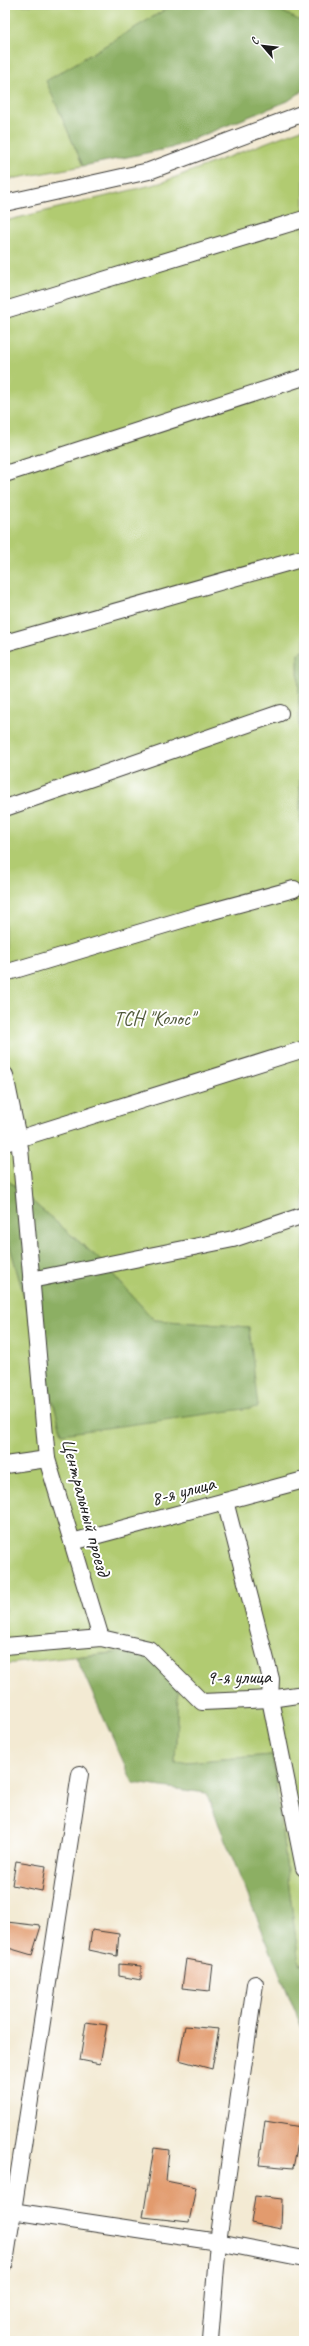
<svg xmlns="http://www.w3.org/2000/svg" width="309" height="2346" font-family="Caveat,sans-serif">
  <style>
    .green { fill: #b1cb71; stroke: #667446 }
    .forest { fill: #8caf63; stroke: #546640 }
    .building { fill: #e29b6e }
    .lines { fill: none; stroke-linecap: round; stroke-linejoin: round }
    .minor-casing { stroke: #3c3b37; stroke-width: 18 }
    .minor { stroke: #fff; stroke-width: 16 }
    .labels { text-anchor: middle; dominant-baseline: central; stroke-width: 4; stroke-linejoin: round; paint-order: stroke }
    .park-label { font-size: 20px; fill: #50593a; stroke: #fff }
    .street-label { font-size: 20px; fill: #1c1c1c; stroke: #fff }
  </style>
  <rect width="100%" height="100%" fill="#fff"/>
  <filter id="ink" filterUnits="userSpaceOnUse"><feTurbulence type="fractalNoise" baseFrequency=".025" numOctaves="2"/><feDisplacementMap in="SourceGraphic" scale="8" xChannelSelector="R" yChannelSelector="G"/><feConvolveMatrix kernelMatrix="1 2 1 2 8 2 1 2 1" color-interpolation-filters="sRGB"/></filter>
  <filter id="wash" filterUnits="userSpaceOnUse"><feTurbulence type="fractalNoise" baseFrequency=".012" numOctaves="4" result="noise"/><feDisplacementMap in="SourceGraphic" scale="16" xChannelSelector="R" yChannelSelector="G"/><feGaussianBlur stdDeviation="0.9" result="paint"/><feColorMatrix in="noise" values="0 0 0 0 0 0 0 0 0 0 0 0 0 0 0 0 0 1.4 0 .05"/><feComposite in="paint" operator="in"/></filter>
  <g filter="url(#wash)">
    <rect width="100%" height="100%" fill="#f3ead3"/>
    <!-- green -->
    <g class="green">
      <polygon points="5,5 173,5 47,81 83,166 5,180"/>
      <polygon points="270,5 304,5 304,23"/>
      <polygon points="304,128 304,651 298,653 301,857 304,857 304,1963 299,1964 272,1755 175,1763 178,1692 149,1649 5,1664 5,1228 62,1434 249,1327 154,1320 99,1259 5,1178 5,221 160,183"/>
    </g>
    <!-- forest -->
    <g class="forest">
      <polygon points="173,5 270,5 304,23 304,90 288,101 171,148 83,166 46,81"/>
      <polygon points="304,651 304,857 301,857 298,653"/>
      <polygon points="5,1178 99,1259 154,1320 249,1327 258,1407 62,1434 5,1228"/>
      <polygon points="149,1649 178,1692 175,1763 272,1755 299,1964 304,1963 304,2033 206,1793 133,1783 76,1657"/>
    </g>
    <g id="blocks">
      <!-- building -->
      <g class="building">
        <polygon points="16,1861 46,1866 42,1891 12,1885"/>
        <polygon points="7,1922 41,1926 32,1955 5,1947"/>
        <polygon points="92,1930 119,1934 117,1956 89,1950"/>
        <polygon points="186,1959 213,1964 210,1991 182,1988"/>
        <polygon points="119,1964 141,1966 141,1980 119,1976"/>
        <polygon points="86,2022 107,2025 100,2064 80,2060"/>
        <polygon points="185,2026 219,2029 212,2069 179,2060"/>
        <polygon points="265,2121 301,2127 293,2168 259,2165"/>
        <polygon points="154,2148 169,2150 166,2181 196,2187 189,2222 143,2217"/>
        <polygon points="255,2196 282,2199 281,2229 251,2223"/>
      </g>
    </g>
  </g>
  <g filter="url(#ink)">
    <use href="#blocks" fill-opacity="0" stroke="#3c3b37" stroke-width="1"/>
    <g class="lines">
      <!-- minor casing -->
      <g class="minor-casing">
        <g id="minor">
          <polyline points="5,203 149,171 304,113"/>
          <polyline points="5,310 304,219"/>
          <polyline points="5,474 304,377"/>
          <polyline points="5,643 304,558"/>
          <polyline points="5,808 280,713"/>
          <polyline points="5,973 198,915 294,889"/>
          <polyline points="5,1075 20,1148 47,1459 101,1638"/>
          <polyline points="5,1143 304,1049"/>
          <polyline points="31,1280 233,1239 304,1215"/>
          <polyline points="5,1465 47,1459"/>
          <polyline points="225,1501 271,1679 270,1699 304,1868"/>
          <polyline points="72,1542 304,1480"/>
          <polyline points="5,1646 101,1638 149,1649 202,1702 270,1699 304,1694"/>
          <polyline points="5,2210 218,2242 304,2259"/>
          <polyline points="5,2263 80,1774"/>
          <polyline points="210,2341 218,2242 255,1984"/>
        </g>
      </g>
      <!-- minor -->
      <use href="#minor" class="minor"/>
    </g>
  </g>
  <g class="labels">
    <!-- park labels -->
    <g class="park-label">
      <text x="154" y="1018">ТСН "Колос"</text>
    </g>
    <!-- street labels -->
    <g class="street-label">
      <text transform="translate(183 1491) rotate(-15)">8-я улица</text>
      <text transform="translate(86 1507) rotate(75)">Центральный проезд</text>
      <text transform="translate(239 1677) rotate(-1)">9-я улица</text>
    </g>
  </g>
  <!-- margin -->
  <rect width="309" height="2346" fill="none" stroke="#fff" stroke-width="20"/>
  <!-- north arrow -->
  <g transform="translate(263 46) rotate(298)" stroke="#ffffff" stroke-width="3" paint-order="stroke">
  <path d="M0-3L7 15L0 10L-7 15Z" fill="#1c1c1c"/>
  <text y="-6" font-size="11" font-weight="bold" text-anchor="middle" fill="#1c1c1c">С</text>
  </g>
</svg>
